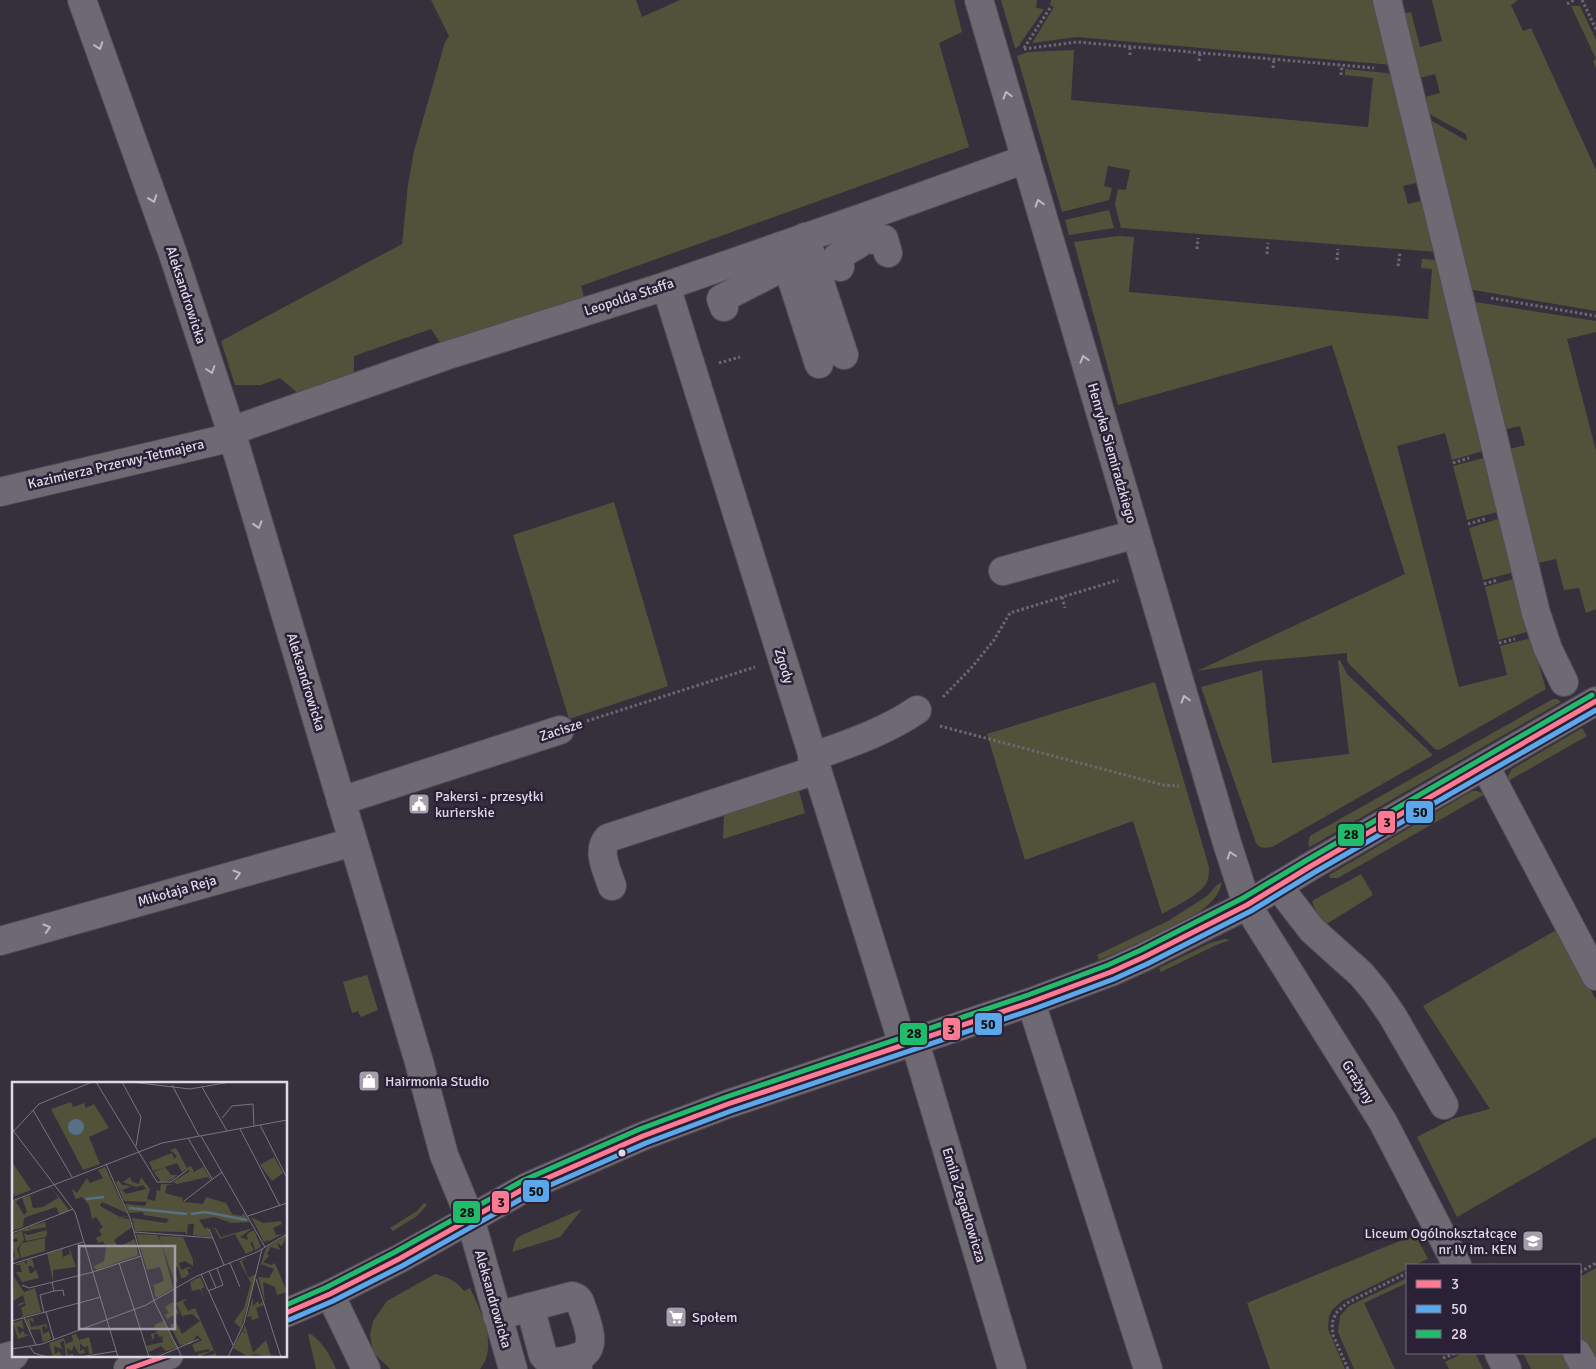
<svg xmlns="http://www.w3.org/2000/svg" width="1596" height="1369" font-family="Signika,sans-serif">
  <style>
    .green { fill: #52523a }
    .lines { fill: none; stroke-linecap: round; stroke-linejoin: round }
    .minor-casing { stroke: #504c56; stroke-width: 30 }
    .path { stroke: #6c6771; stroke-width: 3; stroke-dasharray: 2.5 2.5; stroke-linecap: butt }
    .minor { stroke: #6e6a73; stroke-width: 28 }
    .bus-1-casing { stroke: #2b2136; stroke-width: 9 }
    .bus-2-casing { stroke: #2b2136; stroke-width: 9 }
    .bus-3-casing { stroke: #2b2136; stroke-width: 9 }
    .bus-1 { stroke: #fe7a93; stroke-width: 5 }
    .bus-2 { stroke: #5aa8eb; stroke-width: 5 }
    .bus-3 { stroke: #20bc6c; stroke-width: 5 }
    .oneway { stroke: #bdb8c4 }
    .bus-dot { fill: #dfd9e7; stroke: #2b2136; stroke-width: 2 }
    .labels { text-anchor: middle; dominant-baseline: central; stroke-width: 5; stroke-linejoin: round; paint-order: stroke }
    .street-label { font-size: 14px; fill: #dfd9e7; stroke: #2b2136 }
    .poi-label { font-size: 14px; fill: #dfd9e7; stroke: #2b2136; text-anchor: start }
    .inset-river { fill: none; stroke: #567183; stroke-width: 2.5 }
    .inset-road { fill: none; stroke: #7a7480; stroke-width: 1 }
    .view { fill: #a49eab; fill-opacity: 0.15; stroke: #a49eab; stroke-width: 2.5 }
    .inset-edge { fill: none; stroke: #dfd9e7; stroke-width: 2.5 }
    .line-badge { stroke: #2b2136; stroke-width: 2 }
    .pale-badge-label { font-size: 14px; text-anchor: middle; font-weight: bold; fill: #111 }
  </style>
  <rect width="100%" height="100%" fill="#36303c"/>
  <!-- green -->
  <g class="green">
    <polygon points="431,0 636,0 642,17 680,0 954,0 962,32 939,43 969,147 581,286 585,301 441,344 431,329 354,356 354,375 300,395 280,378 261,385 235,385 221,341 402,244 408,185 414,151 445,42 449,36"/>
    <polygon points="1001,0 1037,0 1036,8 1044,9 1018,47 1015,48"/>
    <polygon points="1051,0 1377,0 1392,65 1077,37 1032,43 1054,7 1050,5"/>
    <polygon points="1432,0 1518,0 1511,5 1523,31 1531,28 1596,170 1596,311 1468,289 1425,117 1467,141 1466,134 1424,111 1421,98 1440,93 1435,74 1416,79 1400,14 1411,12 1420,47 1442,41"/>
    <polygon points="1571,6 1580,6 1596,40 1596,68 1593,61 1596,59"/>
    <polygon points="1074,50 1071,100 1368,127 1373,78 1345,75 1345,69 1387,73 1392,76 1420,182 1403,186 1408,204 1425,200 1438,252 1121,228 1115,204 1118,189 1126,190 1130,170 1108,166 1104,186 1112,188 1109,200 1062,212 1017,56 1028,52"/>
    <polygon points="1109,210 1114,228 1069,235 1065,220"/>
    <polygon points="1118,236 1134,237 1129,292 1428,319 1432,269 1421,268 1422,259 1437,260 1487,450 1452,460 1445,433 1397,446 1459,687 1507,675 1500,646 1531,638 1546,689 1439,750 1435,749 1350,665 1347,661 1347,653 1259,661 1197,671 1405,574 1332,345 1118,405 1074,242"/>
    <polygon points="1469,301 1596,321 1596,332 1567,339 1596,451 1596,609 1586,613 1579,588 1564,590 1556,559 1534,564 1506,450 1525,445 1520,426 1502,430"/>
    <polygon points="1487,457 1501,511 1467,520 1453,466"/>
    <polygon points="614,502 668,686 569,719 513,535"/>
    <polygon points="1502,518 1515,572 1483,580 1469,528"/>
    <polygon points="1517,578 1530,631 1498,640 1485,587"/>
    <path d="M1340,660l7,14 86,81 -161,92c-7,1 -12,2 -16,-4l-55,-156 61,-17 10,93 77,-9 -11,-93z"/>
    <path d="M1155,682l54,185c0,6 0,12 -3,17 -7,11 -32,23 -44,30l-29,-93 -108,39 -38,-126z"/>
    <polygon points="1553,699 1557,699 1561,702 1310,847 1308,844 1310,836"/>
    <polygon points="1582,728 1587,736 1508,781 1508,776 1512,769"/>
    <polygon points="788,789 799,791 805,813 723,839 724,814"/>
    <polygon points="1472,791 1477,791 1485,794 1338,878 1330,878 1329,875"/>
    <polygon points="1361,874 1373,895 1322,927 1312,901"/>
    <path d="M1222,882c-2,8 -5,14 -11,20 -8,8 -18,14 -29,19 -27,15 -55,27 -83,39l-2,-5 71,-34 39,-25 10,-11z"/>
    <polygon points="1558,929 1596,1000 1596,1137 1457,1217 1417,1137 1452,1119 1490,1109 1423,1006"/>
    <polygon points="1225,939 1230,940 1216,945 1161,972 1159,968 1210,943"/>
    <polygon points="367,975 378,1010 361,1017 358,1011 352,1013 343,982"/>
    <polygon points="424,1203 427,1205 417,1216 393,1231 390,1228 417,1211"/>
    <polygon points="582,1209 560,1237 512,1252 516,1239 522,1235"/>
    <polygon points="1412,1236 1418,1239 1421,1247 1422,1247 1428,1259 1415,1265 1407,1265 1407,1269 1342,1301 1332,1310 1329,1316 1328,1329 1345,1369 1270,1369 1247,1303"/>
    <polygon points="1596,1268 1596,1369 1531,1369 1523,1353 1580,1353 1580,1277"/>
    <path d="M435,1274c12,3 22,7 29,17l6,-3c11,24 29,58 10,81h-90l-17,-17 -3,-17 3,-14 14,-20z"/>
    <polygon points="1407,1278 1407,1283 1364,1303 1395,1369 1354,1369 1338,1332 1340,1316 1349,1306"/>
    <path d="M308,1334h3c12,9 19,21 25,35h-20z"/>
    <polygon points="1463,1353 1475,1353 1483,1369 1449,1369 1445,1362"/>
  </g>
  <g class="lines">
    <!-- minor casing -->
    <g class="minor-casing">
      <g id="minor">
        <polyline points="82,0 173,254 231,431 419,1062 444,1155 470,1218 513,1369"/>
        <polyline points="979,0 1227,843 1247,905 1383,1122 1457,1265"/>
        <polyline points="1387,0 1536,613 1548,649 1564,682"/>
        <polyline points="805,237 844,355"/>
        <polyline points="781,246 819,364"/>
        <polyline points="840,267 837,257 865,240 884,239 888,253"/>
        <polyline points="666,286 903,1045"/>
        <polyline points="724,307 721,299 787,265"/>
        <polyline points="231,431 445,356 666,286 859,219 1026,159"/>
        <polyline points="0,492 233,437"/>
        <polyline points="1003,571 1136,534"/>
        <path d="M812,757c36,-13 73,-25 105,-47"/>
        <polyline points="1485,766 1596,976"/>
        <polyline points="341,801 560,730"/>
        <path d="M612,886c-5,-16 -16,-35 -4,-48l208,-68"/>
        <polyline points="1278,886 1312,930 1361,974 1376,992 1392,1015 1444,1105"/>
        <polyline points="0,941 353,842"/>
        <polyline points="1031,1002 1148,1369"/>
        <polyline points="915,1042 1012,1369"/>
        <polyline points="330,1294 366,1369"/>
        <path d="M530,1307l13,48c8,11 20,6 32,3"/>
        <polyline points="286,1313 330,1294 399,1259 527,1187 643,1136 728,1104 1031,1002 1111,972 1144,957 1247,905 1311,866 1596,701"/>
        <path d="M497,1316l75,-20 5,2 3,4c6,19 22,49 -5,56l3,11"/>
        <polyline points="1499,1353 1507,1369"/>
        <polyline points="1577,1353 1586,1369"/>
        <polyline points="6,1369 3,1358 14,1355"/>
        <polyline points="128,1369 169,1355"/>
      </g>
    </g>
    <!-- path -->
    <g class="path">
      <polyline points="1582,0 1596,29"/>
      <polyline points="1567,4 1574,0"/>
      <polyline points="1024,48 1050,8"/>
      <polyline points="1024,49 1077,42 1374,68"/>
      <polyline points="1130,55 1130,47"/>
      <polyline points="1199,61 1200,53"/>
      <polyline points="1273,68 1274,59"/>
      <polyline points="1341,75 1342,65"/>
      <polyline points="1197,249 1198,238"/>
      <polyline points="1267,254 1268,243"/>
      <polyline points="1337,260 1338,249"/>
      <polyline points="1398,266 1400,253"/>
      <polyline points="1491,298 1596,316"/>
      <polyline points="719,363 740,357"/>
      <polyline points="1453,463 1469,458"/>
      <polyline points="1468,524 1485,519"/>
      <polyline points="1484,584 1498,580"/>
      <polyline points="1062,597 1065,608"/>
      <polyline points="1499,643 1515,639"/>
      <polyline points="943,697 973,666 994,640 1010,613 1118,580"/>
      <polyline points="587,721 755,667"/>
      <polyline points="940,726 1163,785 1179,786"/>
      <polyline points="1580,1272 1596,1263"/>
      <polyline points="1443,1358 1456,1353"/>
      <polyline points="1348,1369 1333,1335 1332,1323 1336,1313 1347,1303 1407,1273"/>
    </g>
    <!-- minor -->
    <use href="#minor" class="minor"/>
    <!-- bus-1 casing -->
    <g class="bus-1-casing">
      <g id="bus-1">
        <polyline points="286,1313 330,1294 399,1259 527,1187 643,1136 728,1104 1031,1002 1111,972 1144,957 1247,905 1311,866 1596,701"/>
        <polyline points="128,1369 168,1355"/>
      </g>
    </g>
    <!-- bus-2 casing -->
    <g class="bus-2-casing">
      <polyline id="bus-2" points="289,1320 333,1301 402,1266 530,1194 646,1143 731,1111 1034,1009 1114,979 1147,964 1251,911 1315,872 1596,710"/>
    </g>
    <!-- bus-3 casing -->
    <g class="bus-3-casing">
      <polyline id="bus-3" points="286,1305 327,1287 395,1252 524,1180 640,1129 726,1097 1028,995 1108,965 1141,950 1243,898 1307,860 1592,695"/>
    </g>
    <!-- bus-1 -->
    <use href="#bus-1" class="bus-1"/>
    <!-- bus-2 -->
    <use href="#bus-2" class="bus-2"/>
    <!-- bus-3 -->
    <use href="#bus-3" class="bus-3"/>
  </g>
  <!-- one-way arrows -->
  <defs><path id="oneway-chevron" d="M-2-3.5L2.5 0L-2 3.5" fill="none" stroke-width="1.6" stroke-linecap="round" stroke-linejoin="round" transform="scale(1.25)"/></defs>
  <g class="oneway">
    <use href="#oneway-chevron" transform="translate(99 46) rotate(70)"/>
    <use href="#oneway-chevron" transform="translate(1007 95) rotate(-106)"/>
    <use href="#oneway-chevron" transform="translate(153 199) rotate(70)"/>
    <use href="#oneway-chevron" transform="translate(1039 203) rotate(-106)"/>
    <use href="#oneway-chevron" transform="translate(1084 359) rotate(-106)"/>
    <use href="#oneway-chevron" transform="translate(211 370) rotate(72)"/>
    <use href="#oneway-chevron" transform="translate(258 525) rotate(73)"/>
    <use href="#oneway-chevron" transform="translate(1185 699) rotate(-106)"/>
    <use href="#oneway-chevron" transform="translate(1231 855) rotate(-108)"/>
    <use href="#oneway-chevron" transform="translate(237 874) rotate(-16)"/>
    <use href="#oneway-chevron" transform="translate(47 928) rotate(-16)"/>
  </g>
  <!-- icons -->
  <defs>
    <g id="civic-square" transform="scale(1.125)"><rect x="-9" y="-9" width="18" height="18" rx="4" fill="#a49eab" stroke="#2b2136"/><path d="M-.6-6.5H3V-4.5H.6V-3L4-1V1h2V6H-6V1h2V-1L-.6-3ZM-1.2 2.5V6h2.4V2.5Z" fill="#fff"/></g>
    <g id="shop-square" transform="scale(1.125)"><rect x="-9" y="-9" width="18" height="18" rx="4" fill="#a49eab" stroke="#2b2136"/><path d="M-5-2.5h2.3a2.7 3.5 0 0 1 5.4 0H5L5.5 6h-11ZM-1.5-2.5h3a1.5 2.3 0 0 0-3 0Z" fill="#fff"/></g>
    <g id="school-square" transform="scale(1.125)"><rect x="-9" y="-9" width="18" height="18" rx="4" fill="#a49eab" stroke="#2b2136"/><path d="M0-5L7-2L0 1L-7-2ZM-4 1L0 2.5L4 1V4Q0 6-4 4Z" fill="#fff"/></g>
    <g id="supermarket-square" transform="scale(1.125)"><rect x="-9" y="-9" width="18" height="18" rx="4" fill="#a49eab" stroke="#2b2136"/><path d="M-6-5.5h2.5l.6 2H6L4.5 2H-2.5L-4.4-4H-6ZM-1.5 3.2a1.3 1.3 0 1 0 .1 0ZM3 3.2a1.3 1.3 0 1 0 .1 0Z" fill="#fff"/></g>
  </defs>
  <g fill-rule="evenodd">
    <use href="#civic-square" x="419" y="804"/>
    <use href="#shop-square" x="369" y="1081"/>
    <use href="#school-square" x="1533" y="1241"/>
    <use href="#supermarket-square" x="676" y="1317"/>
  </g>
  <!-- markers -->
  <circle class="bus-dot" cx="622" cy="1153" r="4.5"/>
  <g class="labels">
    <!-- street labels -->
    <g class="street-label">
      <text transform="translate(186 295) rotate(72)">Aleksandrowicka</text>
      <text transform="translate(629 297) rotate(-18)">Leopolda Staffa</text>
      <text transform="translate(1112 453) rotate(74)">Henryka Siemiradzkiego</text>
      <text transform="translate(116 464) rotate(-13)">Kazimierza Przerwy-Tetmajera</text>
      <text transform="translate(784 666) rotate(73)">Zgody</text>
      <text transform="translate(306 682) rotate(73)">Aleksandrowicka</text>
      <text transform="translate(561 730) rotate(-18)">Zacisze</text>
      <text transform="translate(177 891) rotate(-16)">Mikołaja Reja</text>
      <text transform="translate(1358 1082) rotate(58)">Grażyny</text>
      <text transform="translate(964 1205) rotate(73)">Emila Zegadłowicza</text>
      <text transform="translate(493 1299) rotate(74)">Aleksandrowicka</text>
    </g>
    <!-- poi labels -->
    <g class="poi-label">
      <text x="435" y="796">Pakersi - przesyłki<tspan x="435" dy="16">kurierskie</tspan></text>
      <text x="385" y="1081">Hairmonia Studio</text>
      <text x="1517" y="1233" text-anchor="end">Liceum Ogólnokształcące<tspan x="1517" dy="16">nr IV im. KEN</tspan></text>
      <text x="692" y="1317">Społem</text>
    </g>
  </g>
  <!-- overview -->
  <g transform="translate(12 1082)">
    <rect width="275" height="275" fill="#36303c"/>
    <path d="M59,20l2,5 11,-4 2,5 8,-4 15,24 -20,9 11,27 -17,6 -32,-61zM164,66l11,20 4,-2 3,6 9,-5 8,12 -12,8 11,-8 -2,-2 -31,7 -4,-2 17,-11 -4,-2 -4,3 -5,-9 -24,8 -4,-9 23,-9 2,6 3,-3 -7,-6zM262,75l9,16 -11,8 -12,-16zM0,80l19,28 -16,6 -3,-4zM93,85l22,46 -25,-11 -2,4 20,11 8,-1 -7,2 8,1 3,8 -18,13 4,7 17,-8 3,16 -41,15 -4,-3 11,-6 2,-13 -3,-7 -5,2 -2,-5 6,-3 -3,-5 4,-3 -7,-10 -4,2 -3,-14 -7,-8 -6,2 -5,-11 6,5 10,-15 3,5 13,-5 -5,-8zM153,85l6,8h6l-5,5 -11,2 -7,-10zM118,95l2,5 7,2 2,-7 9,12 -3,10 8,2 2,-11 3,1 1,-7h12l-6,1 -2,8 18,5 9,-6 -10,7 2,3 19,2 3,-7 20,6 6,11 9,2 3,-3 6,9 -18,1 -18,-6 -15,3 6,9 3,-2 3,10 -18,-2 1,-11h-6l-1,11 -2,-3 -50,-1 -3,-13 34,5 3,-4 -25,-4 -1,-3 -14,1 -4,-9 20,2 2,-4 -23,-1 -8,-18 2,-3 4,5 10,1 -10,4 4,4 20,-5 -3,-4 -7,2 -13,-5zM39,105l18,23 -9,5 -4,-8 -27,9 -5,2 -1,9 -11,4v-29l8,-3 -4,3 8,13 3,-3 -5,-14 13,-4 -5,2 3,12 10,-1 15,-9 -6,-11 -13,5zM239,135l12,6 18,-2 1,3 -9,4 3,7 7,-1 -18,9 5,-4 -6,3zM33,140l2,10 -1,5 -20,4 -2,-8 4,2 19,-5 -1,-3 -16,3 -1,-3zM16,145l2,4h-8l2,9 -7,9 3,9 -8,3 3,-5 -3,-13 6,-2 -1,-3 -5,1v-4zM204,146l5,9 32,-9 -13,9 8,3 -1,-6 7,-4 7,17 -6,3 -2,-8 -3,1 4,7 -8,4 -11,-20 -15,5 -5,-10h-4zM124,152l21,1 4,7 12,46 -15,9h-3l-1,-11h-3l13,-5 -4,-14 -13,3zM275,153l-5,11 -5,-3 3,7 -9,-3 -4,7 2,2 -6,6 8,3 4,-2 12,29 -10,3 -2,-8 -12,-5 2,20 -7,-25 11,1 5,-9 -13,-5 4,-13 2,-4zM147,154l24,1 10,23v6l-8,-5 -6,2 2,7 8,-3 3,1 -5,1 2,5 -5,4h-3l-3,-11h-4l4,14 -3,2zM33,156v13l-24,7 -2,-9 3,-6zM57,165l7,20 -23,3v11l-6,-28 18,-5 -3,2 1,7 6,-3 1,2zM235,176l-5,3 5,13 2,4 7,-4 -15,54 -7,-6 10,-14 7,-25 -12,-22zM20,177l2,6 -1,4 -1,-3h-4l2,8 6,-4 3,8 -17,4 -6,-10h6l-2,-7h-5l9,-4 3,4v-5zM2,195l10,15 11,-4 6,24 -21,6 3,-3 -2,-7 5,-3 -1,-2 -6,3 -1,-2 7,-2 -2,-7 -10,6zM188,195l8,17 -4,-7 -3,2 3,8 -4,-8 -8,2 -2,-9zM241,215v9l5,-5 1,4 4,-4 1,4 -8,3 3,10 -7,2 -1,-4 -4,1zM176,216l-5,4 5,9 7,-3 22,49h-14l11,-3v-4l-15,7 -1,-3 13,-3 -3,-2 -13,3 -3,-7 10,-5 -5,-5 -6,9 -11,1 -10,-20 6,-3 6,12 18,-13 -8,-7 -10,2 -6,-13zM161,220l6,11 -12,6 -2,-4 4,-2 -4,-6zM21,236l1,5 -5,-4 2,8 16,-3v6l-2,-4 -3,1 1,7 6,-3 2,8 -8,3 -3,-13 -11,1 -3,-11zM10,238l2,9 -7,-3 2,8 4,-3 3,4 6,-1 -14,5 -5,-16zM152,239l9,18 -2,1h3l4,7 -28,10v-3l2,2 14,-5 -5,-5 -12,6 -3,-6 17,-4 -1,-7 -2,3 -2,-4h-4v5l-9,2 7,-2 -1,-5 6,-2 -3,-7zM233,243l8,28 13,-13 5,17 -16,-3 -8,2 -14,-8 9,-17 4,3 -3,-4zM64,252l3,6 10,-3 4,16 -4,1 -1,-8 -4,1 -4,-4v8l4,-2 1,4 -6,1 -5,-9 -2,6 -5,-3 1,8 4,-3 2,3 -8,1 -2,-16 -4,1 2,7 -8,-3 1,8 4,-3 4,6h-10l-4,-14 15,-5 2,6 7,-3 -1,-6z" fill="#52523a"/>
    <path d="M56 45a8 8 0 1 1 16 0a8 8 0 1 1-16 0Z" fill="#567183"/>
    <path class="inset-river" d="M74,117l18,-2M117,126l58,6M179,132l14,-2 42,8"/>
    <path class="inset-road" d="M84,0l61,100h14l16,-12M110,0l19,35 -5,29M119,0l59,7 40,-7M160,3l27,51M190,5l25,44M21,28l39,67M210,36l10,-12 21,-2 1,22M248,43l27,53M0,47l63,83 43,145M228,47l40,77M0,51l27,-29 53,-22M189,54l64,111M176,56l24,41M94,82l24,54 24,83 28,56M0,119l150,-58 125,-23M172,119l38,-29M236,134l39,-13M197,147l15,36M122,150l79,6M0,151l61,-24M107,181l15,46M218,181l10,24M0,182l71,-22M197,189l7,17M81,190l48,-16M189,192l32,71M244,197l25,78M10,203l7,3 64,-16M42,209l9,-1 1,6M196,209l15,-6 -6,-17M122,227l15,48M34,230l8,28M32,231l-4,-18 14,-4 -2,-9M12,236l12,27M0,239l89,-24M18,265l4,6 13,4M0,267l30,-5 104,-39 51,-29 60,-24 30,-18M68,275l37,-6M145,275l42,-18M216,275l16,-34 18,-74"/>
    <path class="view" d="M67,164h96v83h-96z"/>
    <rect width="275" height="275" class="inset-edge"/>
  </g>
  <g class="line-badge">
    <rect x="1405" y="800" width="29" height="24" rx="5" fill="#5aa8eb"/>
    <rect x="1377" y="810" width="19" height="24" rx="5" fill="#fe7a93"/>
    <rect x="1337" y="823" width="28" height="24" rx="5" fill="#20bc6c"/>
    <rect x="974" y="1012" width="29" height="24" rx="5" fill="#5aa8eb"/>
    <rect x="942" y="1017" width="19" height="24" rx="5" fill="#fe7a93"/>
    <rect x="899" y="1022" width="29" height="24" rx="5" fill="#20bc6c"/>
    <rect x="522" y="1179" width="28" height="24" rx="5" fill="#5aa8eb"/>
    <rect x="491" y="1190" width="19" height="24" rx="5" fill="#fe7a93"/>
    <rect x="452" y="1200" width="29" height="24" rx="5" fill="#20bc6c"/>
  </g>
  <g class="pale-badge-label">
    <text x="1420" y="817">50</text>
    <text x="1387" y="827">3</text>
    <text x="1351" y="839">28</text>
    <text x="988" y="1029">50</text>
    <text x="951" y="1034">3</text>
    <text x="914" y="1038">28</text>
    <text x="536" y="1196">50</text>
    <text x="501" y="1207">3</text>
    <text x="467" y="1217">28</text>
  </g>
  <!-- legend -->
  <rect x="1406" y="1264" width="175" height="90" fill="#2b2136" stroke="#736b7d"/>
  <rect x="1416" y="1280" width="25" height="8" fill="#fe7a93" stroke="#736b7d"/>
  <text x="1451" y="1289" font-size="15" fill="#dfd9e7">3</text>
  <rect x="1416" y="1305" width="25" height="8" fill="#5aa8eb" stroke="#736b7d"/>
  <text x="1451" y="1314" font-size="15" fill="#dfd9e7">50</text>
  <rect x="1416" y="1330" width="25" height="8" fill="#20bc6c" stroke="#736b7d"/>
  <text x="1451" y="1339" font-size="15" fill="#dfd9e7">28</text>
</svg>
